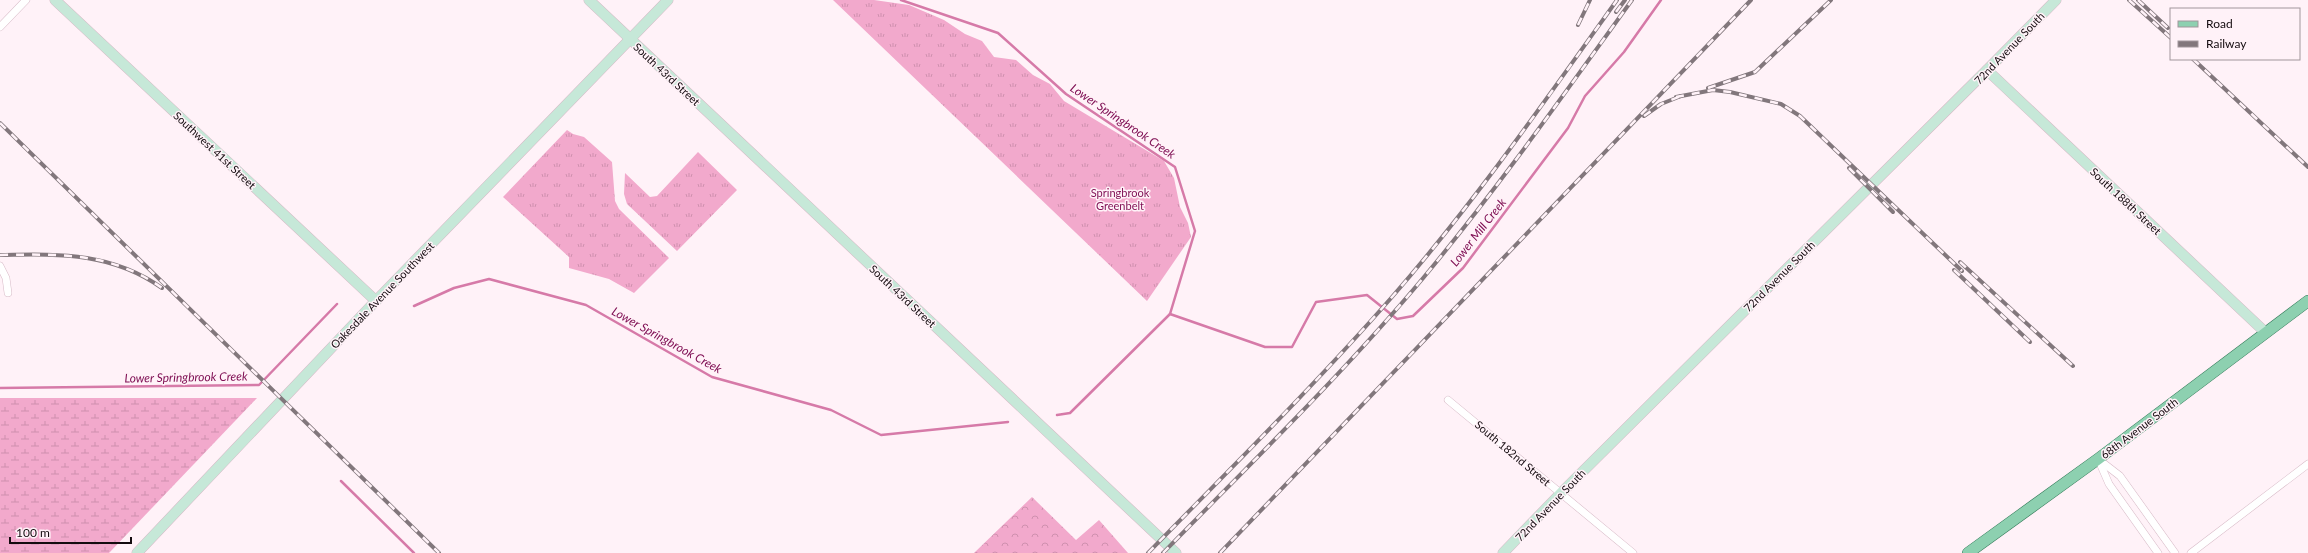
<svg xmlns="http://www.w3.org/2000/svg" width="2308" height="553" font-family="Lato,sans-serif">
  <style>
    .grass { fill: url(#grass-tufts) }
    .forest { fill: url(#forest-crowns) }
    .wetland { fill: url(#wetland-marsh) }
    .lines { fill: none; stroke-linecap: round; stroke-linejoin: round }
    .stream { stroke: #d67aa8; stroke-width: 2.5 }
    .street-casing { stroke: #d7b9c6; stroke-width: 8 }
    .secondary-casing { stroke: #d7b9c6; stroke-width: 11 }
    .primary-casing { stroke: #317756; stroke-width: 12 }
    .street { stroke: #fff; stroke-width: 7 }
    .secondary { stroke: #c6e8d8; stroke-width: 10 }
    .primary { stroke: #8dd0b0; stroke-width: 11 }
    .rail-casing { stroke: #82777c; stroke-width: 4 }
    .rail { stroke: #fff2f8; stroke-width: 2.5; stroke-dasharray: 8; stroke-linecap: butt }
    .labels { text-anchor: middle; dominant-baseline: central; stroke-width: 3; stroke-linejoin: round; paint-order: stroke }
    .street-label { font-size: 11px; fill: #140b0f; stroke: #fff2f8 }
    .park-label { font-size: 11px; fill: #821357; stroke: #fff2f8 }
    .water-label { font-size: 12px; font-style: italic; fill: #801155; stroke: #fff2f8 }
  </style>
  <defs>
    <pattern id="grass-tufts" width="24" height="20" patternUnits="userSpaceOnUse"><rect width="24" height="20" fill="#f2a9cc"/><path d="M3 7l-1-3M5 7V3M7 7l1-3M15 17l-1-3M17 17v-4M19 17l1-3" fill="none" stroke="#cf90ae"/></pattern>
    <pattern id="forest-crowns" width="20" height="18" patternUnits="userSpaceOnUse"><rect width="20" height="18" fill="#f2a9cc"/><path d="M2 6a3 3 0 1 1 6 0M12 15a3 3 0 1 1 6 0" fill="none" stroke="#cf90ae"/></pattern>
    <pattern id="wetland-marsh" width="20" height="14" patternUnits="userSpaceOnUse"><rect width="20" height="14" fill="#f2a9cc"/><path d="M1 5h8M5 5V1M11 12h8M15 12V8" fill="none" stroke="#cf90ae"/></pattern>
  </defs>
  <rect width="100%" height="100%" fill="#fff2f8"/>
  <!-- grass -->
  <g class="grass">
    <polygon points="833,0 874,0 909,5 944,20 965,34 982,41 994,57 1016,60 1033,75 1050,84 1064,101 1164,161 1174,178 1180,207 1188,223 1191,237 1147,301"/>
    <polygon points="567,130 573,134 584,137 612,162 615,201 619,209 669,258 634,293 609,279 569,268 569,257 503,197"/>
    <polygon points="698,152 737,190 677,251 627,204 624,194 625,173 650,197 657,196"/>
  </g>
  <!-- forest -->
  <polygon class="forest" points="1032,497 1076,540 1099,520 1128,553 974,553"/>
  <!-- wetland -->
  <polygon class="wetland" points="0,398 257,398 109,553 0,553"/>
  <g class="lines">
    <!-- stream -->
    <g class="stream">
      <polyline points="901,0 998,33 1066,94 1175,167 1195,231 1170,314 1070,413 1057,415"/>
      <polyline points="414,306 454,288 489,279 586,305 712,377 831,410 881,435 1008,422"/>
      <polyline points="1170,314 1265,347 1292,347 1316,302 1367,295 1397,319 1413,316 1463,268 1568,128 1585,96 1624,52 1661,0"/>
      <polyline points="0,388 259,385 337,304"/>
      <polyline points="341,481 414,553"/>
    </g>
    <!-- street casing -->
    <g class="street-casing">
      <g id="street">
        <polyline points="0,27 26,0"/>
        <polyline points="0,266 6,278 8,293"/>
        <polyline points="1448,400 1633,553"/>
        <polyline points="2098,459 2120,476 2175,553"/>
        <polyline points="2099,461 2109,484 2158,553"/>
        <polyline points="2191,553 2308,464"/>
      </g>
    </g>
    <!-- secondary casing -->
    <g class="secondary-casing">
      <g id="secondary">
        <polyline points="55,0 376,301"/>
        <polyline points="589,0 1176,553"/>
        <polyline points="1987,70 2265,332"/>
        <polyline points="137,553 370,307 668,0"/>
        <polyline points="1503,553 1561,493 1987,70 2056,0"/>
      </g>
    </g>
    <!-- primary casing -->
    <g class="primary-casing">
      <polyline id="primary" points="1968,553 2098,459 2308,301"/>
    </g>
    <!-- street -->
    <use href="#street" class="street"/>
    <!-- secondary -->
    <use href="#secondary" class="secondary"/>
    <!-- primary -->
    <use href="#primary" class="primary"/>
    <!-- rail casing -->
    <g class="rail-casing">
      <g id="rail">
        <polyline points="2129,0 2171,38"/>
        <polyline points="2138,0 2168,28"/>
        <polyline points="1616,12 1625,0"/>
        <polyline points="1578,25 1590,0"/>
        <polyline points="2193,59 2308,167"/>
        <polyline points="1708,88 1755,72 1831,0"/>
        <polyline points="1676,97 1713,90 1730,92 1781,104 1800,116 1962,271"/>
        <polyline points="1644,116 1661,104 1681,96"/>
        <polyline points="0,123 439,553"/>
        <polyline points="1849,168 1893,212"/>
        <path d="M0,255c60,-1 111,-3 162,33"/>
        <polyline points="1960,262 2073,366"/>
        <polyline points="1954,270 2030,342"/>
        <path d="M1148,553c82,-84 167,-168 244,-256 82,-94 153,-196 225,-297"/>
        <path d="M1163,553c88,-90 180,-179 261,-276 74,-89 140,-183 208,-277"/>
        <polyline points="1220,553 1751,0"/>
      </g>
    </g>
    <!-- rail -->
    <use href="#rail" class="rail"/>
  </g>
  <g class="labels">
    <!-- street labels -->
    <g class="street-label">
      <text transform="translate(2009 48) rotate(-46)">72nd Avenue South</text>
      <text transform="translate(667 74) rotate(43)">South 43rd Street</text>
      <text transform="translate(215 150) rotate(43)">Southwest 41st Street</text>
      <text transform="translate(2126 201) rotate(43)">South 188th Street</text>
      <text transform="translate(1779 276) rotate(-45)">72nd Avenue South</text>
      <text transform="translate(382 295) rotate(-46)">Oakesdale Avenue Southwest</text>
      <text transform="translate(903 296) rotate(43)">South 43rd Street</text>
      <text transform="translate(2139 428) rotate(-37)">68th Avenue South</text>
      <text transform="translate(1513 453) rotate(40)">South 182nd Street</text>
      <text transform="translate(1550 505) rotate(-46)">72nd Avenue South</text>
    </g>
    <!-- park labels -->
    <g class="park-label">
      <text x="1120" y="192">Springbrook<tspan x="1120" dy="13">Greenbelt</tspan></text>
    </g>
    <!-- water labels -->
    <g class="water-label">
      <text transform="translate(1123 121) rotate(34)">Lower Springbrook Creek</text>
      <text transform="translate(1478 232) rotate(-52)">Lower Mill Creek</text>
      <text transform="translate(667 340) rotate(29)">Lower Springbrook Creek</text>
      <text transform="translate(186 377) rotate(-1)">Lower Springbrook Creek</text>
    </g>
  </g>
  <!-- legend -->
  <rect x="2170" y="8" width="130" height="52" fill="#fff2f8" stroke="#a1969b"/>
  <rect x="2178" y="21" width="20" height="6" fill="#8dd0b0" stroke="#a1969b"/>
  <text x="2206" y="28" font-size="12" fill="#140b0f">Road</text>
  <rect x="2178" y="41" width="20" height="6" fill="#82777c" stroke="#a1969b"/>
  <text x="2206" y="48" font-size="12" fill="#140b0f">Railway</text>
  <!-- scale -->
  <path d="M10 537v6h121v-6" fill="none" stroke="#140b0f" stroke-width="2"/>
  <text x="16" y="537" font-size="12" fill="#140b0f" stroke="#fff2f8" stroke-width="3" paint-order="stroke">100 m</text>
</svg>
